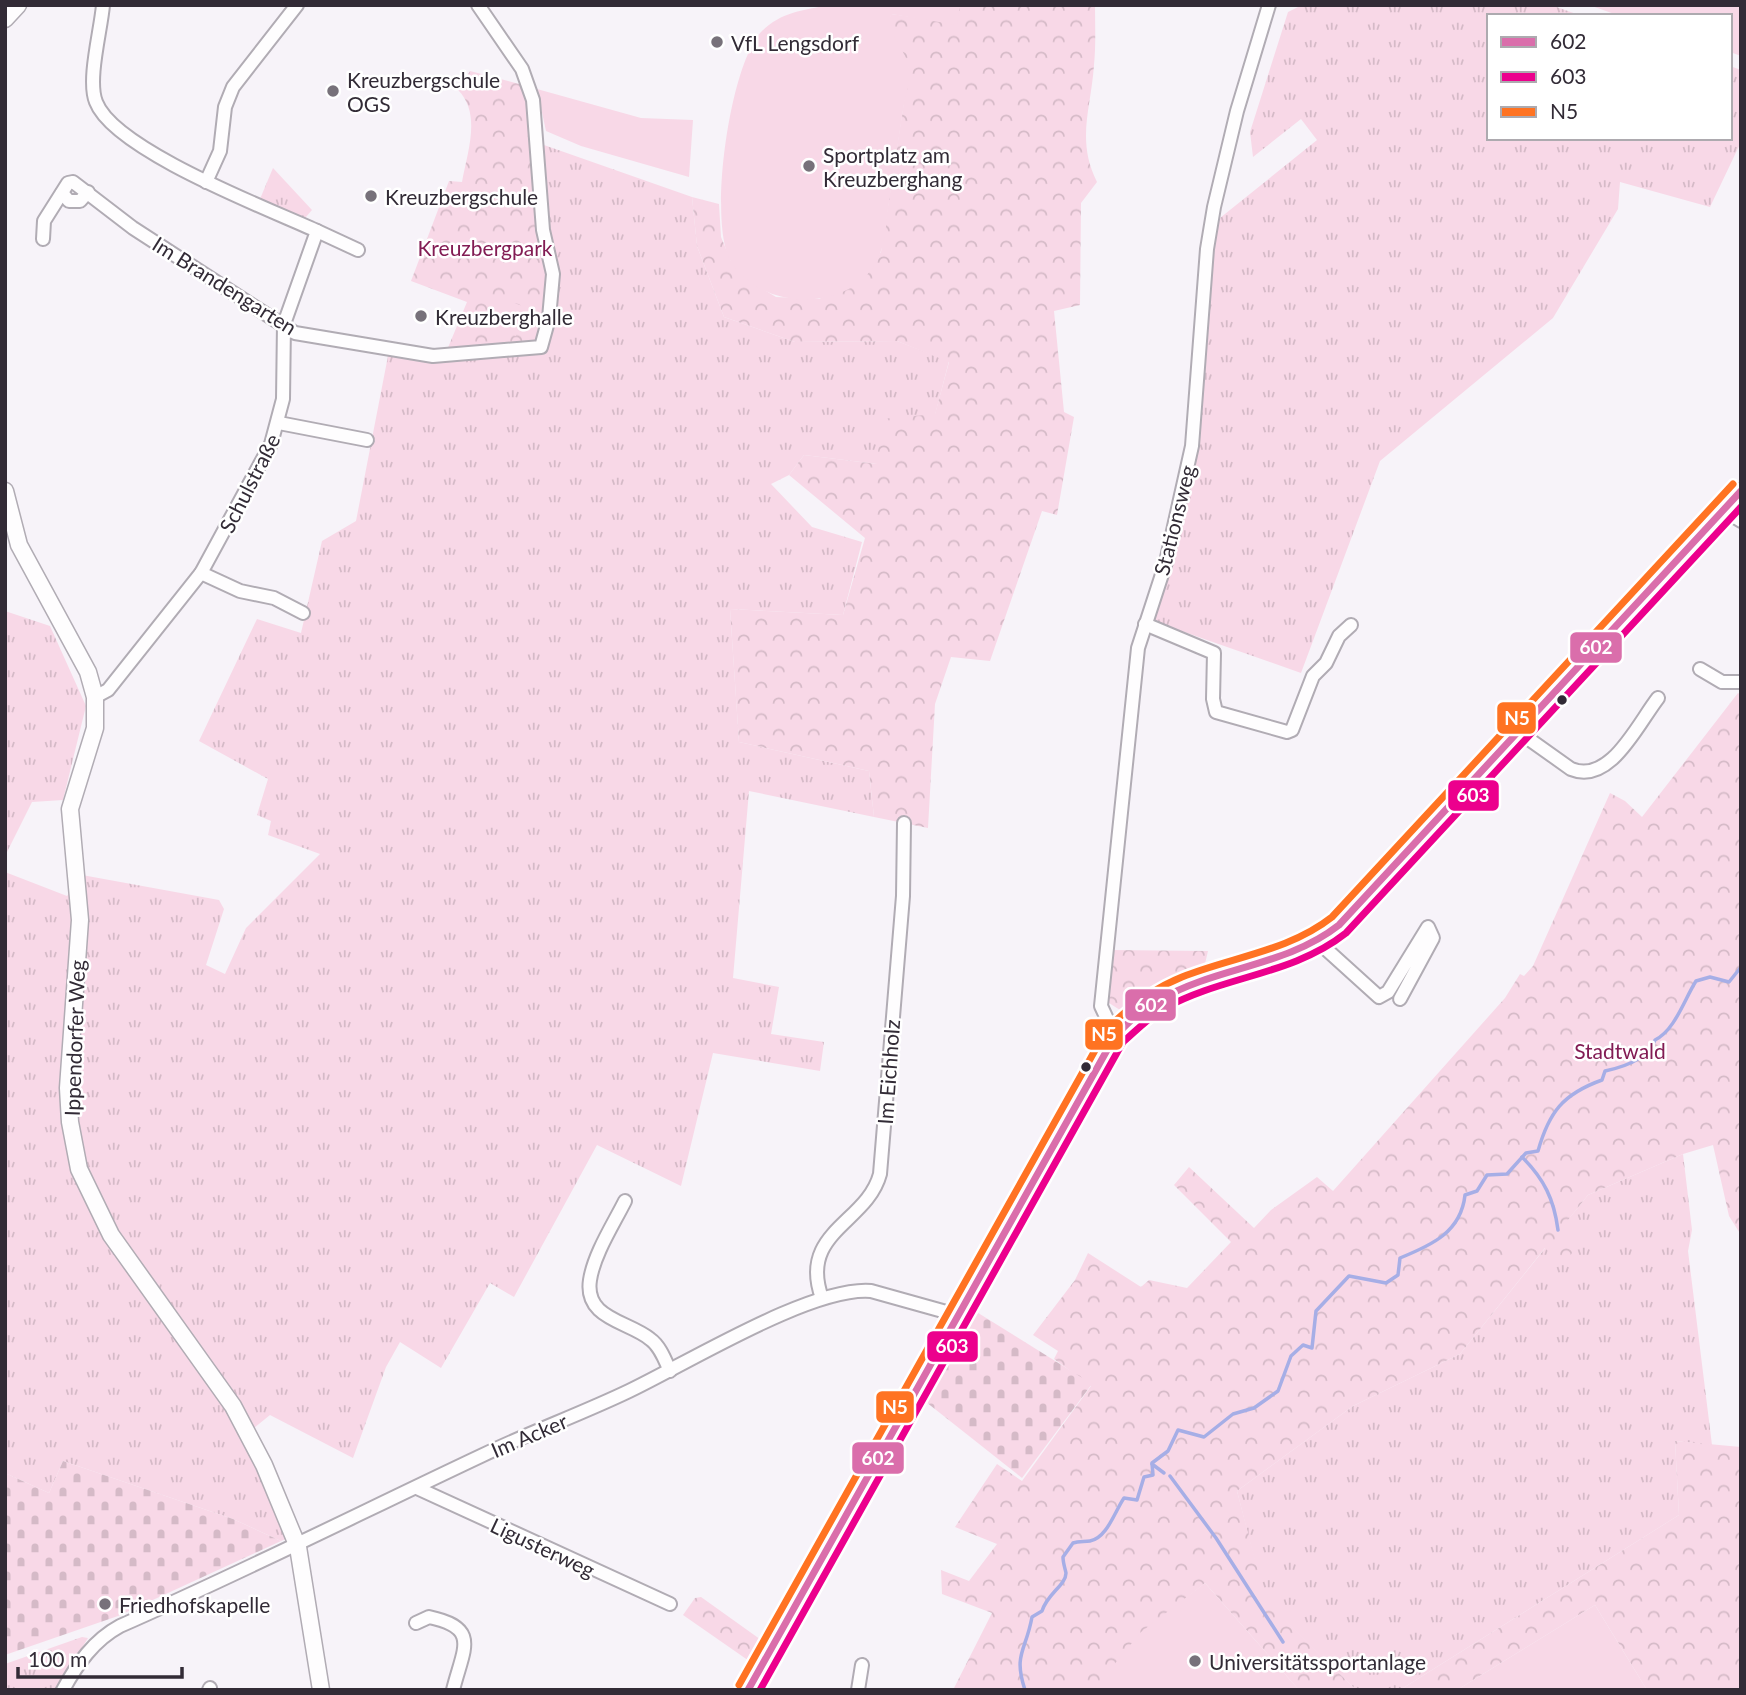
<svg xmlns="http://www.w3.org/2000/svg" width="1746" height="1695" font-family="Lato,sans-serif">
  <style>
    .grass { fill: url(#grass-tufts) }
    .forest { fill: url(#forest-crowns) }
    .cemetery { fill: url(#cemetery-stones) }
    .garden { fill: #f8d8e7 }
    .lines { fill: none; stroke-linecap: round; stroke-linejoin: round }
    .stream { stroke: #a6aee6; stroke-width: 3.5 }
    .minor-casing { stroke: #b1acb4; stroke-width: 16 }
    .tertiary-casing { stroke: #b1acb4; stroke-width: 19 }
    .minor { stroke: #fefdfe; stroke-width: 12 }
    .tertiary { stroke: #fefdfe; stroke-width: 16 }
    .bus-1-casing { stroke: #fff; stroke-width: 12 }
    .bus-2-casing { stroke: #fff; stroke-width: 12 }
    .bus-3-casing { stroke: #fff; stroke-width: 12 }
    .bus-1 { stroke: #da6eab; stroke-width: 7 }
    .bus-2 { stroke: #ec008d; stroke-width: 7 }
    .bus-3 { stroke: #ff7322; stroke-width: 7 }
    .poi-dot { fill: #77717a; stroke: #fff; stroke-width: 2.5 }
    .bus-dot { fill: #322b36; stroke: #fff; stroke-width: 2.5 }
    .labels { text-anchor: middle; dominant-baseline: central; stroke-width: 5; stroke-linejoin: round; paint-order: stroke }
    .poi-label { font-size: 21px; fill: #322b36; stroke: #fff; text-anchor: start }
    .park-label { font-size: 21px; fill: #821c54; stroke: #fff }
    .street-label { font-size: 21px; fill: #322b36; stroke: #fff }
    .line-badge { stroke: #fff; stroke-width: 2.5 }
    .badge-label { font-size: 19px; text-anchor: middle; font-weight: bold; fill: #fff }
  </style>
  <defs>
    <pattern id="grass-tufts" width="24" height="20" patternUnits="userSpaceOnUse" patternTransform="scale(1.75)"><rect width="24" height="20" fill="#f8d8e7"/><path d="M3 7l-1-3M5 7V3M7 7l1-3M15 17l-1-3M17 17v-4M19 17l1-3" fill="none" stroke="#d5bac7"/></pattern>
    <pattern id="forest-crowns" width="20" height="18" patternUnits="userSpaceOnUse" patternTransform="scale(1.75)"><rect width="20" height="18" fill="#f8d8e7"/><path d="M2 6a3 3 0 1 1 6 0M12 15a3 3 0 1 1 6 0" fill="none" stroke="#d5bac7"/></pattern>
    <pattern id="cemetery-stones" width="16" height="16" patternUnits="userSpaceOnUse" patternTransform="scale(1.75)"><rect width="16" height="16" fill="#f8d8e7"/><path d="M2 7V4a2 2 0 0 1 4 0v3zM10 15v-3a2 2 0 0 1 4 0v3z" fill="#d5bac7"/></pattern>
  </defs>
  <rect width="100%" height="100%" fill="#f7f3f9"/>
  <!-- grass -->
  <g class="grass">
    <polygon points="1302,5 1551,5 1582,16 1489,16 1489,138 1730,138 1730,66 1741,70 1741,142 1710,207 1620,182 1618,209 1553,318 1380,461 1301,673 1150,620 1173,560 1196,447 1215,222 1317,140 1301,119 1253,157 1250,132 1288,12"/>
    <polygon points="544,145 692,197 697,246 724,317 795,342 897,341 949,361 935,415 877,464 804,455 789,475 771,484 812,527 862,542 843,615 730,609 739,742 869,771 874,817 749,791 733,978 779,987 771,1034 824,1042 820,1071 713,1053 681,1186 597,1145 514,1297 490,1283 441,1368 400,1342 386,1367 353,1458 270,1415 254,1428 299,1533 281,1541 233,1519 63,1461 49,1493 5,1473 5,872 67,896 82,875 219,900 224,909 206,965 225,974 246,928 320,854 268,835 271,821 257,815 268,779 199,741 257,619 301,633 322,541 356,521 388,356 449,361 456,359 547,228 540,148"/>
    <polygon points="273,168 312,210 305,218 260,199"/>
    <polygon points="5,611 50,626 86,706 63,800 32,802 5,856"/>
    <polygon points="1683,1154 1692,1230 1688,1251 1712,1445 1675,1441 1679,1515 1400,1690 1356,1690 1265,1601 1237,1491 1353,1406 1460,1354 1588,1195"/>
    <polygon points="82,1637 88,1638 56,1690 5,1690 5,1664"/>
  </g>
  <!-- forest -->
  <g class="forest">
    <path d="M959,5h136c0,20 1,40 -1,60 -3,44 -18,75 3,117l-16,21 -1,102 -26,6 10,101 10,5 -17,98 -15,-4 -52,150 -39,-4 -16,47 -7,124 -54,-11 -5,-46 -130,-29 -9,-133 113,6 22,-77 -76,-63 15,-20 73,9 4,-45 54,-5 14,-52 -52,-21 -102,1 -71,-25 -27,-71 -5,-49 27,7 2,33 10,24 22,22 23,14 43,2 44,-21 18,-26 28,-183 -18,-36v-19l65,9z"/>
    <path d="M470,71l53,14 4,10 22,179 -10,70 -92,6 20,-48 -56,-21 38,-100 13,1c5,-29 20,-68 -4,-92z"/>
    <polygon points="1738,693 1741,695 1741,1235 1729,1216 1713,1145 1683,1154 1588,1195 1568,1220 1573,1251 1567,1262 1559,1262 1545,1248 1460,1354 1353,1406 1237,1491 1266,1601 1356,1690 1299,1690 1205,1583 1164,1616 1114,1690 953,1690 992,1613 942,1594 941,1570 969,1581 997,1544 955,1527 997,1464 1022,1481 1091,1386 1054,1359 1058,1351 1033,1335 1075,1280 1088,1253 1141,1287 1149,1280 1187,1288 1231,1242 1174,1185 1189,1167 1254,1228 1271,1210 1317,1177 1333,1191 1505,998 1520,974 1524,976 1533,966 1610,793 1625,801 1642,817"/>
    <polygon points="1110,950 1208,951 1204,968 1175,978 1120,1010 1109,1003"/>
    <polygon points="1675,1441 1741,1447 1741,1690 1647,1690 1595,1605 1457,1690 1400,1690 1679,1515"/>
    <polygon points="701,1597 764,1642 752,1663 683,1615 695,1598"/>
  </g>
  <!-- cemetery -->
  <g class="cemetery">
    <polygon points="975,1311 1092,1384 1022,1478 926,1402"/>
    <polygon points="63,1461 233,1519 281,1541 118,1616 5,1655 5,1473 49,1493"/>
  </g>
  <!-- garden -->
  <g class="garden">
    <path d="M829,5h131l-3,20 -66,-11c-1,28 13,31 18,54 2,12 -4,29 -6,42 -5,33 -10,66 -15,99 -2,13 -2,29 -7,42 -21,63 -120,63 -151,9 -22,-40 0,-197 32,-229 19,-19 42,-21 67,-26z"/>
    <polygon points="1589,5 1741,5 1741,56 1730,52 1730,16 1620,16"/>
    <polygon points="537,89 641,118 693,120 689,177 581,146 546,131"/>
    <polygon points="508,301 526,307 516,336 498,330"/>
    <polygon points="1205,1583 1299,1690 1093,1690 1141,1632"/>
    <polygon points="1595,1605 1647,1690 1457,1690"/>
  </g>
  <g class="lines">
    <!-- stream -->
    <g class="stream">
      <path d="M1522,1157c22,22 32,42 36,73"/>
      <polyline points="1152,1464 1164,1473"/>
      <polyline points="1170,1476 1216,1538 1283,1642"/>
      <path d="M1025,1690c-12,-36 1,-39 7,-73l10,-6c5,-17 24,-26 24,-38 -1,-5 -3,-10 -3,-16l10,-14c6,-2 11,-1 17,-2 17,-3 25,-30 34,-43l13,2 7,-23 9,-2 -1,-12 16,-12 10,-21 26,7 29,-23 21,-6 24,-17 13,-35 12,-11 9,3 4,-37 33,-35 37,7 12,-8 2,-17c32,-13 61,-26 65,-63l12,-4 10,-16 20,-1 19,-21 12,-2c11,-39 25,-57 64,-71l3,-9c19,-4 43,-12 50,-31 20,-10 29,-40 41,-59l14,-4 19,5 12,-15"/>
    </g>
    <!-- minor casing -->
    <g class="minor-casing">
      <g id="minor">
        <polyline points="206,182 220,151 225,107 233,87 297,5"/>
        <polyline points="62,193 69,201 80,201 88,192"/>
        <polyline points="317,231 358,250"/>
        <polyline points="43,239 44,221 68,183 73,182 133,228 295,333 433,356 541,347 549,318 553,274 543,230 533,100 522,69 478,5"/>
        <polyline points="279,423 367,440"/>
        <polyline points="1723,510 1741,521"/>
        <polyline points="201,573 240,591 274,598 303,613"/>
        <polyline points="1145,624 1214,653 1213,699 1216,712 1287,732 1292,730 1313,676 1326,663 1339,636 1351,625"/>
        <polyline points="1700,669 1722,682 1741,682"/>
        <path d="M95,697l13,-7 93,-117 70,-129 12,-45 1,-75 33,-93c-48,-22 -203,-81 -221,-129 -9,-22 5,-72 7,-97"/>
        <path d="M1519,732l52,37c39,16 66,-44 87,-71"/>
        <polyline points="1316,940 1379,997 1388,992 1428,927 1433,938 1400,999"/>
        <polyline points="1115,1036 1101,1006 1138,648 1166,562 1192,446 1207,249 1214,207 1237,111 1269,5"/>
        <path d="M625,1201c-12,24 -31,53 -35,79 -6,39 38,41 60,59 10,7 15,21 20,32"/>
        <path d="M822,1298c-24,-66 45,-75 58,-124l23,-278 1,-73"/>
        <polyline points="417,1488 670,1604"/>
        <path d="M416,1623l13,-6c52,11 34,32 24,73"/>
        <path d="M63,1690c14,-26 31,-50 57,-64 123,-54 242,-114 363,-171 48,-23 98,-41 146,-64 57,-27 183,-105 242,-100l86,24"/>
        <polyline points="209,1690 210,1688"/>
        <polyline points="858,1690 862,1665"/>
      </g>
    </g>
    <!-- tertiary casing -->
    <g class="tertiary-casing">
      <g id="tertiary">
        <polyline points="5,19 18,5"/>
        <polyline points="5,491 19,545 88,672 95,697 95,728 70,809 80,920 68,1088 70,1122 79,1169 111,1235 233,1406 264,1465 298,1547 321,1690"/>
        <path d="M748,1690l367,-654c54,-64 132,-59 200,-95 23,-12 40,-31 57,-49l369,-401"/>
      </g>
    </g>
    <!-- minor -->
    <use href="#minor" class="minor"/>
    <!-- tertiary -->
    <use href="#tertiary" class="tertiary"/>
    <!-- bus-1 casing -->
    <g class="bus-1-casing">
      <path id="bus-1" d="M748,1690l367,-654c14,-14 28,-28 46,-37 56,-32 126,-33 178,-74l402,-434"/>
    </g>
    <!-- bus-2 casing -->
    <g class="bus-2-casing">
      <path id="bus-2" d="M760,1690l363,-648c14,-12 26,-25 42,-34 58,-32 128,-33 181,-75l395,-426"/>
    </g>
    <!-- bus-3 casing -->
    <g class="bus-3-casing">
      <path id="bus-3" d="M739,1685l368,-656c22,-22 45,-40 75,-52 50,-20 107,-26 150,-60l401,-433"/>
    </g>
    <!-- bus-1 -->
    <use href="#bus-1" class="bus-1"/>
    <!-- bus-2 -->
    <use href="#bus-2" class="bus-2"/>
    <!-- bus-3 -->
    <use href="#bus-3" class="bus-3"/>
  </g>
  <!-- markers -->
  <g class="poi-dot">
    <circle cx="717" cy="42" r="7"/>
    <circle cx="333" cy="91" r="7"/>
    <circle cx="809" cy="166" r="7"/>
    <circle cx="371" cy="196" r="7"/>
    <circle cx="421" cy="316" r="7"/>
    <circle cx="105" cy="1604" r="7"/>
    <circle cx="1195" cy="1661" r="7"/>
  </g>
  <g class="bus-dot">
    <circle cx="1562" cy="700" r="6"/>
    <circle cx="1086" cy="1067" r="6"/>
  </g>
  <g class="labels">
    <!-- poi labels -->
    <g class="poi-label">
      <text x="731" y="42">VfL Lengsdorf</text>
      <text x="347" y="79">Kreuzbergschule<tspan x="347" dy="24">OGS</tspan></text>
      <text x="823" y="154">Sportplatz am<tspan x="823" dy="24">Kreuzberghang</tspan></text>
      <text x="385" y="196">Kreuzbergschule</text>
      <text x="435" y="316">Kreuzberghalle</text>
      <text x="119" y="1604">Friedhofskapelle</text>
      <text x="1209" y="1661">Universitätssportanlage</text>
    </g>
    <!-- park labels -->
    <g class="park-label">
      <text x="485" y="247">Kreuzbergpark</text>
      <text x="1620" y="1050">Stadtwald</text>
    </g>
    <!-- street labels -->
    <g class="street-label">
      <text transform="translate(225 285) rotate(32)">Im Brandengarten</text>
      <text transform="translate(249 483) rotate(-63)">Schulstraße</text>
      <text transform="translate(1174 520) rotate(-76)">Stationsweg</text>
      <text transform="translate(74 1038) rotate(-88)">Ippendorfer Weg</text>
      <text transform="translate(888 1072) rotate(-86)">Im Eichholz</text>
      <text transform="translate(529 1435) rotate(-23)">Im Acker</text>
      <text transform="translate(543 1547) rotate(25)">Ligusterweg</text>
    </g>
  </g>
  <g class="line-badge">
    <rect x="1569" y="631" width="54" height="33" rx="7" fill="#da6eab"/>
    <rect x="1496" y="701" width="41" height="34" rx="7" fill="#ff7322"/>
    <rect x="1447" y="779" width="53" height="33" rx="7" fill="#ec008d"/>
    <rect x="1124" y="988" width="53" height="34" rx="7" fill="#da6eab"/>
    <rect x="1084" y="1018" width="40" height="33" rx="7" fill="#ff7322"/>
    <rect x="926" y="1330" width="53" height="33" rx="7" fill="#ec008d"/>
    <rect x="875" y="1390" width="40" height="34" rx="7" fill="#ff7322"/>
    <rect x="851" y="1441" width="54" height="34" rx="7" fill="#da6eab"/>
  </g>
  <g class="badge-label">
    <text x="1596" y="654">602</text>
    <text x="1517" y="725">N5</text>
    <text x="1473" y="802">603</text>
    <text x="1151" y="1012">602</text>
    <text x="1104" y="1041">N5</text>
    <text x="952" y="1353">603</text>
    <text x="895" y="1414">N5</text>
    <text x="878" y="1465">602</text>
  </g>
  <!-- border -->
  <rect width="1746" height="1695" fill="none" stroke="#322b36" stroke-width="14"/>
  <!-- legend -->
  <rect x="1487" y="14" width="245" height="126" fill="#ffffff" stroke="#adaaaf" stroke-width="2"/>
  <rect x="1501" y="37" width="35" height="10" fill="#da6eab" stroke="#adaaaf" stroke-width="2"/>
  <text x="1550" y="49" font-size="21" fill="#322b36">602</text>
  <rect x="1501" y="72" width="35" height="10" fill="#ec008d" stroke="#adaaaf" stroke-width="2"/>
  <text x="1550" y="84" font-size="21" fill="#322b36">603</text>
  <rect x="1501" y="107" width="35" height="10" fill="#ff7322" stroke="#adaaaf" stroke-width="2"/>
  <text x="1550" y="119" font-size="21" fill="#322b36">N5</text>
  <!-- scale -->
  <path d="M18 1667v10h164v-10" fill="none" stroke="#322b36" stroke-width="3.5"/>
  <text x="28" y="1667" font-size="21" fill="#322b36" stroke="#ffffff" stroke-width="5" paint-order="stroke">100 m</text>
</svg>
